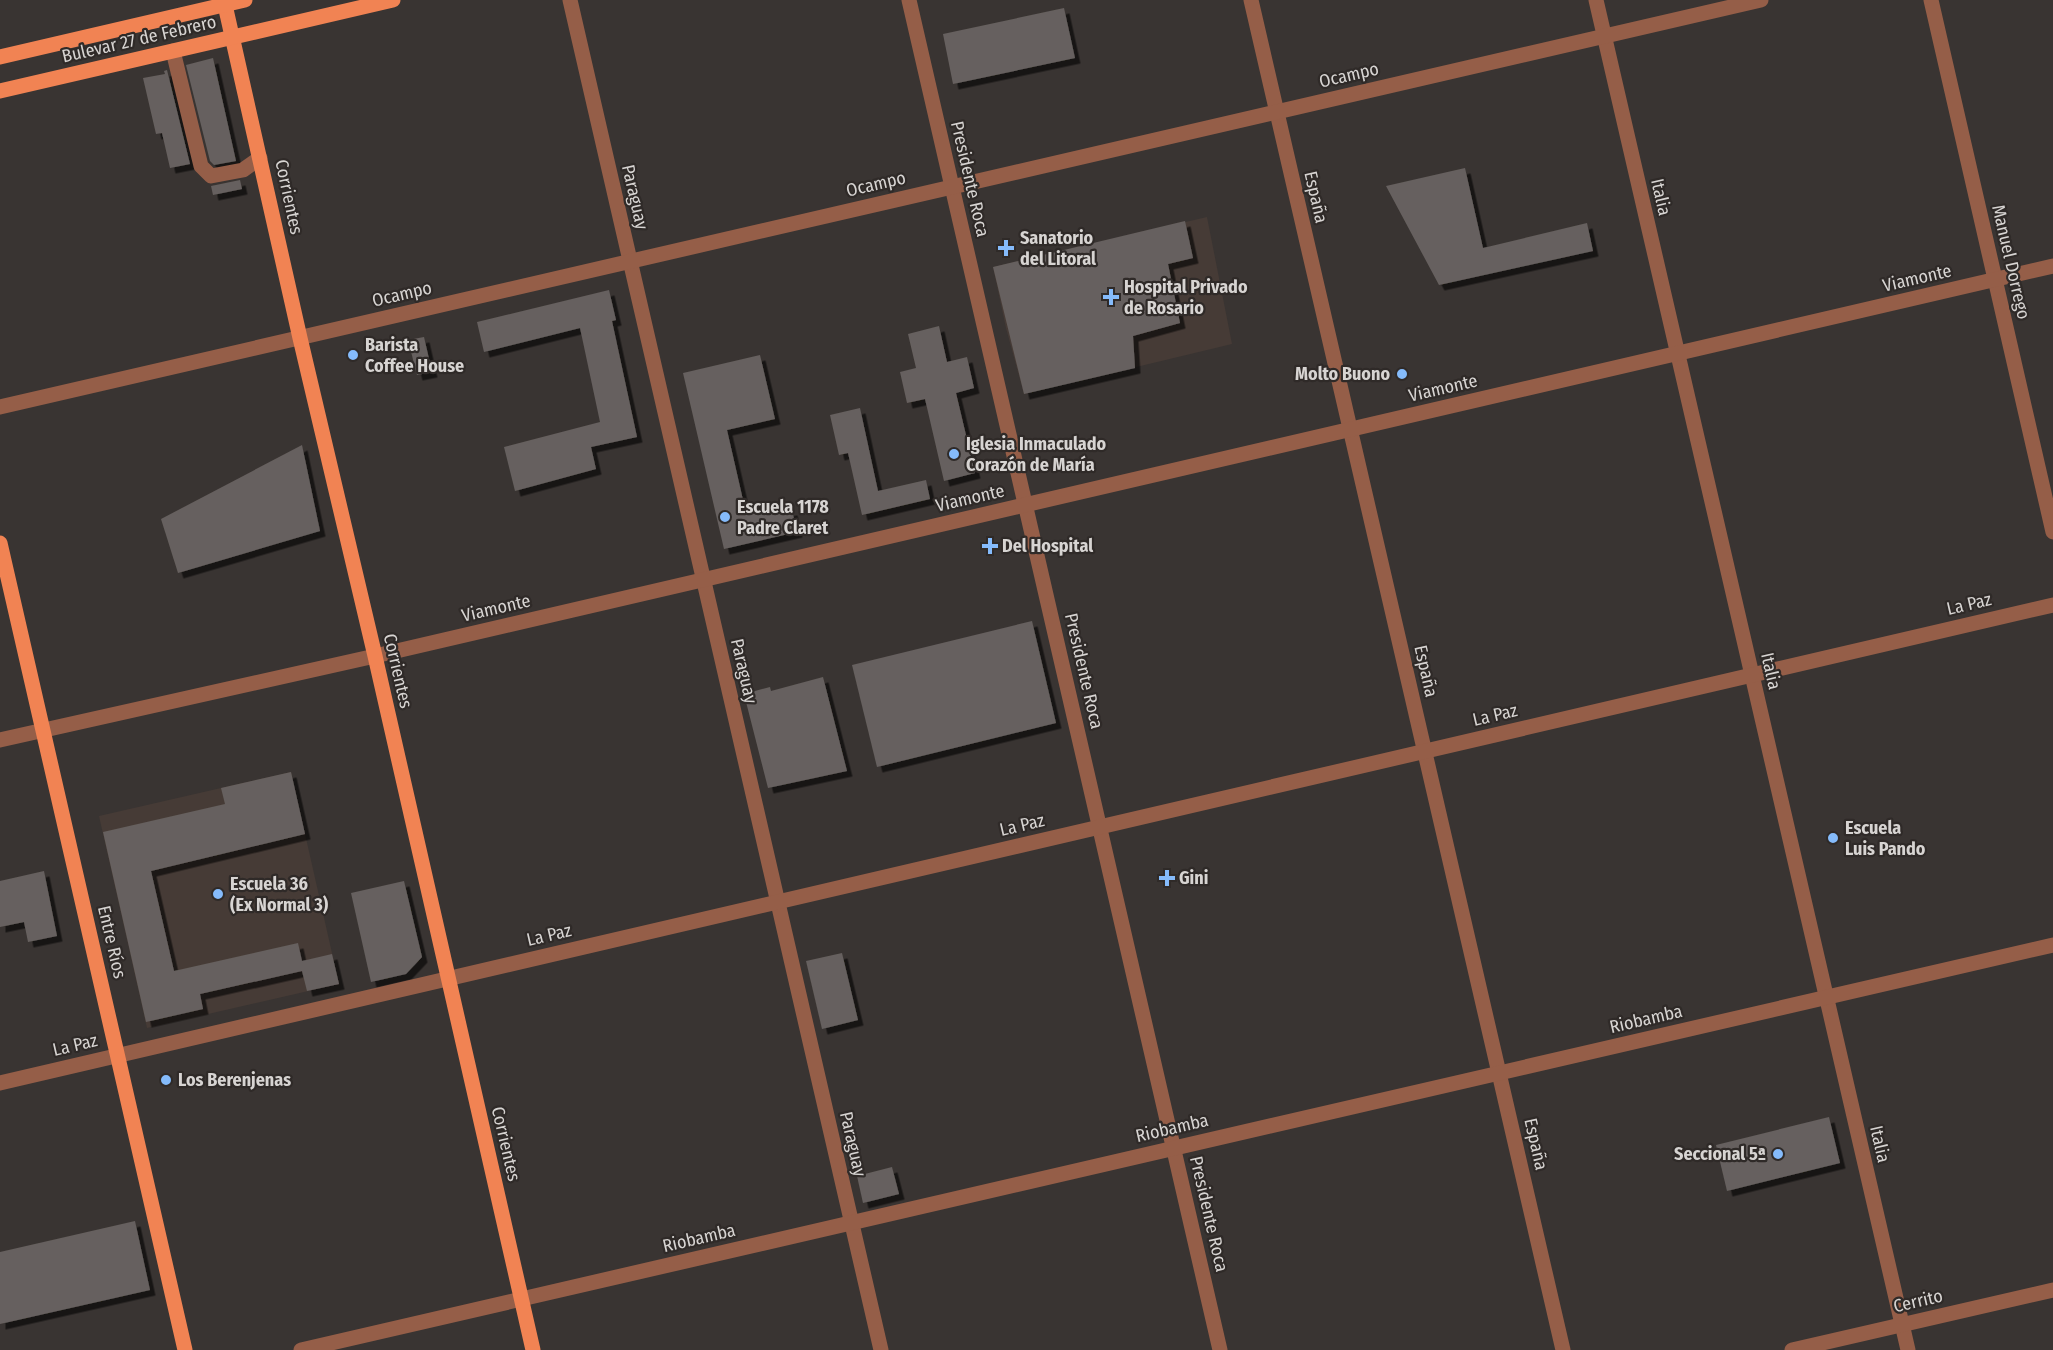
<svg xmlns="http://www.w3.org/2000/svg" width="2053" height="1350" font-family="'Fira Sans Condensed',sans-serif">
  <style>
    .built { fill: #463b36 }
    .building { fill: #66605e; filter: url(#shadow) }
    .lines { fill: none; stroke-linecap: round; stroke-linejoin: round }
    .minor { stroke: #955e48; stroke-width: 15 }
    .major { stroke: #f18353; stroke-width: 15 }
    .poi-dot { fill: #85bbfb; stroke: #2f2a28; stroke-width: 2 }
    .labels { text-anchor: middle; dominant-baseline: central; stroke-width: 4.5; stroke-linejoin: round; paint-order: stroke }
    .street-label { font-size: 18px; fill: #d7d4d2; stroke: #2f2a28 }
    .poi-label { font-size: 18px; font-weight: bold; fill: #d7d4d2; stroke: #2f2a28; text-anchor: start }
  </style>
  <defs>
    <filter id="shadow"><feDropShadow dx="5.5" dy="5.5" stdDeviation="0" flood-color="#0009"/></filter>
  </defs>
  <rect width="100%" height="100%" fill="#393432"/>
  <!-- built -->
  <g class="built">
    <polygon points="1207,217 1232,344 1024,394 1006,328 993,267"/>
    <polygon points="291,772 339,984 147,1028 99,816"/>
  </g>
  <!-- building -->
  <g class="building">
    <polygon points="1064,8 1075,58 953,84 943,34"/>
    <polygon points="213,58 236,161 214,165 210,161 186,65"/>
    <polygon points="167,70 190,164 170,168 162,133 156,134 143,78 165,74 164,71"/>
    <polygon points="1465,168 1483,248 1587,223 1593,251 1439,285 1386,186"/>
    <polygon points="240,180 242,189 213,195 211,186"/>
    <polygon points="1185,221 1193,258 1168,264 1180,323 1133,336 1135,368 1024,394 993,267"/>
    <polygon points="609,290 616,320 612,321 637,437 591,447 596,469 515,491 504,447 600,422 580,328 484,352 477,322"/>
    <polygon points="939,326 947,362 967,357 974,388 956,393 975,473 944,481 925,399 907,403 900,372 916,368 908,334"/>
    <polygon points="424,337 432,372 417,375 408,340"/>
    <polygon points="760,355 775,419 727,430 746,513 784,504 786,511 792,510 797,532 724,549 683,373"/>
    <polygon points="860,408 878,491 926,480 930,499 862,515 848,453 839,455 830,415"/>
    <polygon points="302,445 320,531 178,573 161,519"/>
    <polygon points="1032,621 1056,723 877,767 852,665"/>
    <polygon points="823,677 847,771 768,788 744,694 770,687 771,691"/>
    <polygon points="291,772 305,834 151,871 174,971 298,943 302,961 332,954 339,984 307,991 302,971 200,994 203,1009 146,1022 103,832 225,804 221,788"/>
    <polygon points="44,871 57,936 28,942 24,922 0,927 0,881"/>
    <polygon points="404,881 422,957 406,974 371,982 351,893"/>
    <polygon points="842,953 858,1020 822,1029 806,961"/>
    <polygon points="1829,1117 1840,1163 1727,1191 1716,1145"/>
    <polygon points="892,1167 899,1194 863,1203 857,1176"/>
    <polygon points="135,1221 150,1290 0,1324 0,1252"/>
  </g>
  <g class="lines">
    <!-- minor -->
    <g class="minor">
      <polyline points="570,0 881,1350"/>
      <polyline points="909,0 1220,1350"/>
      <polyline points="1251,0 1563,1350"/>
      <polyline points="1596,0 1908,1350"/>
      <polyline points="1931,0 2053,532"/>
      <polyline points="173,51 201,166 211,176 243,170 260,158"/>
      <polyline points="0,407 1761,0"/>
      <polyline points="0,740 375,656 2053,266"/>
      <polyline points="0,1083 2053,605"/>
      <polyline points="301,1350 2053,945"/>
      <polyline points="1792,1350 2053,1290"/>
    </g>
    <!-- major -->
    <g class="major">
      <polyline points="225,5 300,338 375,656 533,1350"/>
      <polyline points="0,57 245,0"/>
      <polyline points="0,91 393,0"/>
      <polyline points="0,543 185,1350"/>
    </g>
  </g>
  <!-- markers -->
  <g class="poi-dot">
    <path d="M1003 239h6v6h6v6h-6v6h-6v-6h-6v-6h6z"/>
    <path d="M1108 288h6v6h6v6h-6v6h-6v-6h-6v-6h6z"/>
    <circle cx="353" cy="355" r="6"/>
    <circle cx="1402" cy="374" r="6"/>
    <circle cx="954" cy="454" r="6"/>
    <circle cx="725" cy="517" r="6"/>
    <path d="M987 537h6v6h6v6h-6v6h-6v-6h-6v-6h6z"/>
    <circle cx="1833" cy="838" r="6"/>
    <path d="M1164 869h6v6h6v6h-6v6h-6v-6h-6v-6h6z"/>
    <circle cx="218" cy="894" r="6"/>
    <circle cx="166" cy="1080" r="6"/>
    <circle cx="1778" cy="1154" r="6"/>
  </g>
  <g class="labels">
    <!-- street labels -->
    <g class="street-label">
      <text transform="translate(139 39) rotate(-13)">Bulevar 27 de Febrero</text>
      <text transform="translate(1349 75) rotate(-13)">Ocampo</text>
      <text transform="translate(970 179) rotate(77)">Presidente Roca</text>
      <text transform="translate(876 184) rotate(-13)">Ocampo</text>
      <text transform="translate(289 197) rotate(78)">Corrientes</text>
      <text transform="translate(635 197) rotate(77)">Paraguay</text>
      <text transform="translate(1316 197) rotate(77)">España</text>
      <text transform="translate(1661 197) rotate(77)">Italia</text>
      <text transform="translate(2011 262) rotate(77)">Manuel Dorrego</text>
      <text transform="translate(1917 278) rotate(-13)">Viamonte</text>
      <text transform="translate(402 294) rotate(-13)">Ocampo</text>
      <text transform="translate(1443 388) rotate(-13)">Viamonte</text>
      <text transform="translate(970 498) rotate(-13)">Viamonte</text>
      <text transform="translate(1969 604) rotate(-13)">La Paz</text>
      <text transform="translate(496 608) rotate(-13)">Viamonte</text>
      <text transform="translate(398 671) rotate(77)">Corrientes</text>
      <text transform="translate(744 671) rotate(77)">Paraguay</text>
      <text transform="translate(1084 671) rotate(77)">Presidente Roca</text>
      <text transform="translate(1426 671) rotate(77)">España</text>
      <text transform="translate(1771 671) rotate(77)">Italia</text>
      <text transform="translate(1495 715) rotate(-13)">La Paz</text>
      <text transform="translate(1022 825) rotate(-13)">La Paz</text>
      <text transform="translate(549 935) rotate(-13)">La Paz</text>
      <text transform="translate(112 942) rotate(77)">Entre Ríos</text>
      <text transform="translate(1646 1019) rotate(-13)">Riobamba</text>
      <text transform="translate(75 1045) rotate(-13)">La Paz</text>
      <text transform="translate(1172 1128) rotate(-13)">Riobamba</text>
      <text transform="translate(506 1144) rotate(77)">Corrientes</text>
      <text transform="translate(853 1144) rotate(77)">Paraguay</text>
      <text transform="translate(1536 1144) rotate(77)">España</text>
      <text transform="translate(1880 1144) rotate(77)">Italia</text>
      <text transform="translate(1209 1214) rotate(77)">Presidente Roca</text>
      <text transform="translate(699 1238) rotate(-13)">Riobamba</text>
      <text transform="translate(1918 1301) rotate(-13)">Cerrito</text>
    </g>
    <!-- poi labels -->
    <g class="poi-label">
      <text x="1020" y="238">Sanatorio<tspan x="1020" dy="21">del Litoral</tspan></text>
      <text x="1124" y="287">Hospital Privado<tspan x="1124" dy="21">de Rosario</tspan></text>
      <text x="365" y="345">Barista<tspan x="365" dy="21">Coffee House</tspan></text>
      <text x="1390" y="374" text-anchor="end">Molto Buono</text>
      <text x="966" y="444">Iglesia Inmaculado<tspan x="966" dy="21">Corazón de María</tspan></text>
      <text x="737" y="507">Escuela 1178<tspan x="737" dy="21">Padre Claret</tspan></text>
      <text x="1002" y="546">Del Hospital</text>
      <text x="1845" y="828">Escuela<tspan x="1845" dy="21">Luis Pando</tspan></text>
      <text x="1179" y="878">Gini</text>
      <text x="230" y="884">Escuela 36<tspan x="230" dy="21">(Ex Normal 3)</tspan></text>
      <text x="178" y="1080">Los Berenjenas</text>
      <text x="1766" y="1154" text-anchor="end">Seccional 5ª</text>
    </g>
  </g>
</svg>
